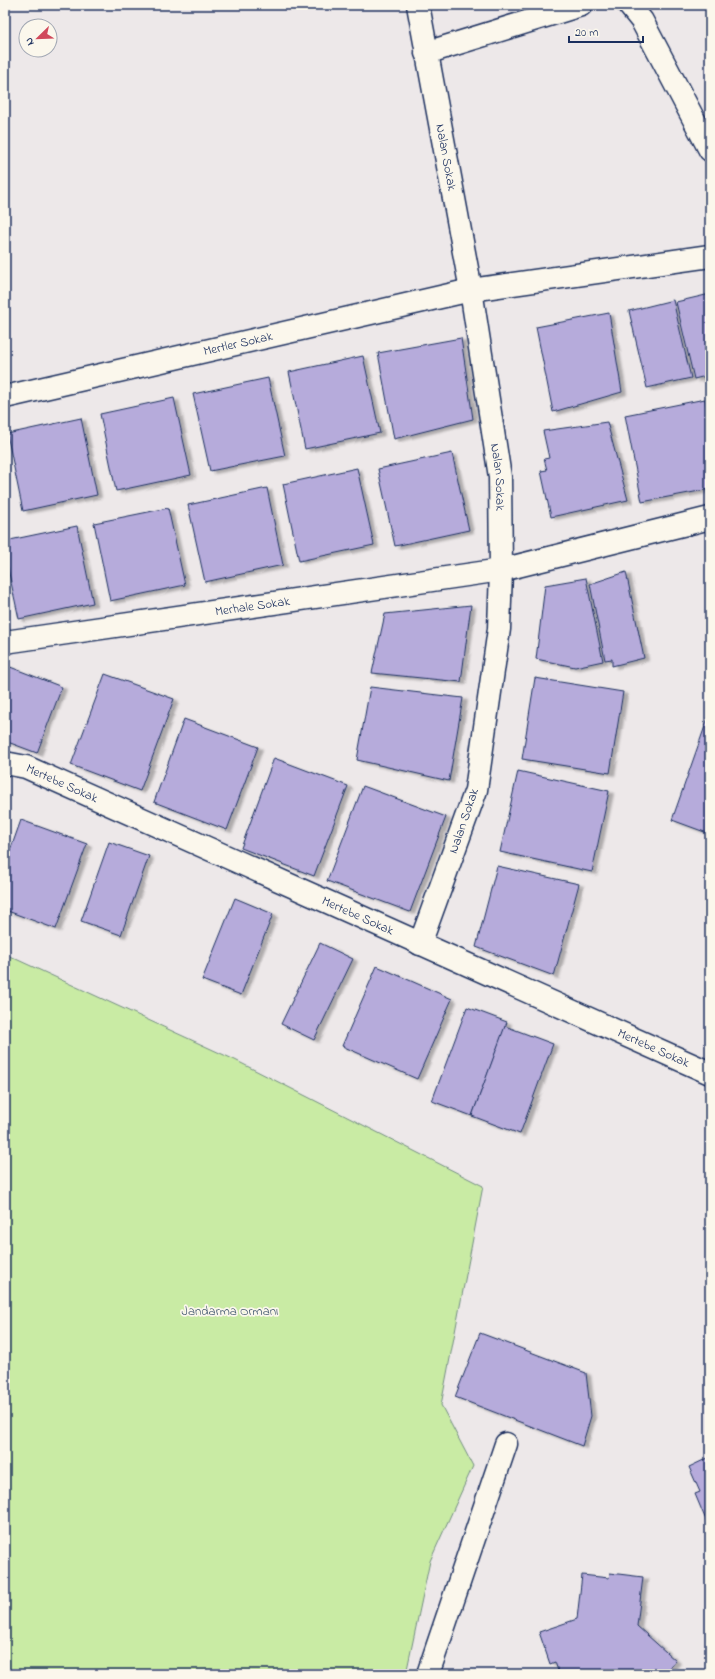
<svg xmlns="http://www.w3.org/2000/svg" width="715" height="1679" font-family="'Indie Flower',sans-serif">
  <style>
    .green { fill: #c9eba4; stroke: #728d81 }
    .building { fill: #b6abdb; stroke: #1b2f5e; filter: url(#shadow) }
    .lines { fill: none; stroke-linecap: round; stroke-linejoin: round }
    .minor-casing { stroke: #1b2f5e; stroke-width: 25 }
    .minor { stroke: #fbf7ec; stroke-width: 22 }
    .labels { text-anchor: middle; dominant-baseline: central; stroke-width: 3.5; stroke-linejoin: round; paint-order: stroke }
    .street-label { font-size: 13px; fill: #1b2f5e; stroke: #fbf7ec }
    .park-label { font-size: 13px; fill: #3e556c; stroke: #fbf7ec }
  </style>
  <defs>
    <filter id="shadow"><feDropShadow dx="4.5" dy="2.5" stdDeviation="1" flood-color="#0004"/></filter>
  </defs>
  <rect width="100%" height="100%" fill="#ede8e9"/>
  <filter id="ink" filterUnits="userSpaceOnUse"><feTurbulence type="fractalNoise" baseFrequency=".025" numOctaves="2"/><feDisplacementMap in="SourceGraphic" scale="8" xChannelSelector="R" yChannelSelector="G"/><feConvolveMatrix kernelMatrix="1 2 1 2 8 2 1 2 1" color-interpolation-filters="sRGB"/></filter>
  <g filter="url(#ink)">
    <!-- green -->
    <polygon class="green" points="5,954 235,1060 483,1186 441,1405 473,1466 430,1561 406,1674 5,1674"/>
    <!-- building -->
    <g class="building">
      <polygon points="710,294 710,375 694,379 676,302"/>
      <polygon points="673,300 691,378 647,388 629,311"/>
      <polygon points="609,313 622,392 553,412 536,327"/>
      <polygon points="461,338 473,419 394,439 378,353"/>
      <polygon points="363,356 380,433 305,449 289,372"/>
      <polygon points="268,378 285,456 210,471 193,394"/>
      <polygon points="174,398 191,475 116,491 100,414"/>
      <polygon points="705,399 710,424 710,489 642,502 625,415"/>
      <polygon points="81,418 97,495 23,511 7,434"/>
      <polygon points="607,422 628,500 551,517 541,471 547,470 544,459 549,458 543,431"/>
      <polygon points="452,453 469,530 395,546 378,469"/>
      <polygon points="357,468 374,545 299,561 283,484"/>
      <polygon points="267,488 283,565 205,582 188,505"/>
      <polygon points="168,508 185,585 110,601 94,523"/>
      <polygon points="77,526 93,603 19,619 5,555 5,541"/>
      <polygon points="626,572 644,658 612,666 612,659 605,660 590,584"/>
      <polygon points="586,578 603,661 575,667 536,659 545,585"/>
      <polygon points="471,605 461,682 372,673 385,614"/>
      <polygon points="5,665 62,687 37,753 5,741"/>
      <polygon points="105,674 174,699 140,791 71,765"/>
      <polygon points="535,678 623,692 610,773 522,759"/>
      <polygon points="370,687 463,698 449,781 357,760"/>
      <polygon points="710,712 710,834 672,820"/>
      <polygon points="184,719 258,747 227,830 154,802"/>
      <polygon points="274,758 348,786 314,876 241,848"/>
      <polygon points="518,771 609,791 592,872 500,852"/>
      <polygon points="363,786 446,817 410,912 327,881"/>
      <polygon points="21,820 87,844 56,929 5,910 5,865"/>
      <polygon points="109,842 149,856 121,935 81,921"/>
      <polygon points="497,866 579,884 554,976 476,947"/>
      <polygon points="235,898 273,914 241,995 202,980"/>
      <polygon points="320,943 353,959 314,1040 281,1024"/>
      <polygon points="377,966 452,999 417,1079 342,1046"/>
      <polygon points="467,1007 507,1022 472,1116 432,1101"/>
      <polygon points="505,1026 553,1044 520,1134 472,1116"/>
      <polygon points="480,1333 586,1373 591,1416 582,1446 455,1397"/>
      <polygon points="710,1457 710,1524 708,1525 695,1494 700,1492 689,1467"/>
      <polygon points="610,1573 643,1577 637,1626 676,1661 665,1674 559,1674 555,1662 550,1664 539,1632 577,1619 582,1575 609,1578"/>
    </g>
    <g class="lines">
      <!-- minor casing -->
      <g class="minor-casing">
        <g id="minor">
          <path id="s1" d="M418,5l53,285 29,187 1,93 -2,59 -23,161 -56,154"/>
          <polyline points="629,5 642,21 710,150"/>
          <polyline points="426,53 581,5"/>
          <path id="s2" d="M5,397l466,-107 239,-34"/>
          <path id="s3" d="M5,642l496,-72 209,-52"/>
          <path id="s4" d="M5,763l21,4 684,306"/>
          <polyline points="428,1674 506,1444"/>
        </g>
      </g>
      <!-- minor -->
      <use href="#minor" class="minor"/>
    </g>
  </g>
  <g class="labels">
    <!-- street labels -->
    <g class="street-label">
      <text stroke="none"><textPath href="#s1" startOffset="155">Nalan Sokak</textPath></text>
      <text stroke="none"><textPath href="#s2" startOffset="239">Mertler Sokak</textPath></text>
      <text stroke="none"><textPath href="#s1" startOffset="479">Nalan Sokak</textPath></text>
      <text stroke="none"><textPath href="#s3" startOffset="250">Merhale Sokak</textPath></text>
      <text stroke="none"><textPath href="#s4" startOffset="61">Mertebe Sokak</textPath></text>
      <text transform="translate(464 821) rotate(-71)">Nalan Sokak</text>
      <text stroke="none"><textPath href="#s4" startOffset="385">Mertebe Sokak</textPath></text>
      <text stroke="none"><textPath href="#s4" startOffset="709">Mertebe Sokak</textPath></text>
    </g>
    <!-- park labels -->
    <g class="park-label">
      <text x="230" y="1311">Jandarma Ormanı</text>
    </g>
  </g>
  <!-- margin -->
  <rect width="715" height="1679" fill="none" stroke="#fbf7ec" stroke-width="20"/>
  <rect x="10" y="10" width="695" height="1659" fill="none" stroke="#1b2f5e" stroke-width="1.5" filter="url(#ink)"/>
  <!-- north arrow -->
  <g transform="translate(38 38) rotate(247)"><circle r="19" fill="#fbf7ec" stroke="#a1a7b3"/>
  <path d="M0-3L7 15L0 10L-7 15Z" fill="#d1495b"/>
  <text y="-6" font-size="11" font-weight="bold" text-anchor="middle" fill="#1b2f5e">N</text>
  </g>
  <!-- scale -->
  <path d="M569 36v6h74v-6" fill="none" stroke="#1b2f5e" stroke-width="2"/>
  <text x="575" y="36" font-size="12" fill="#1b2f5e" stroke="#fbf7ec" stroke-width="3" paint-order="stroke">20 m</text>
</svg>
